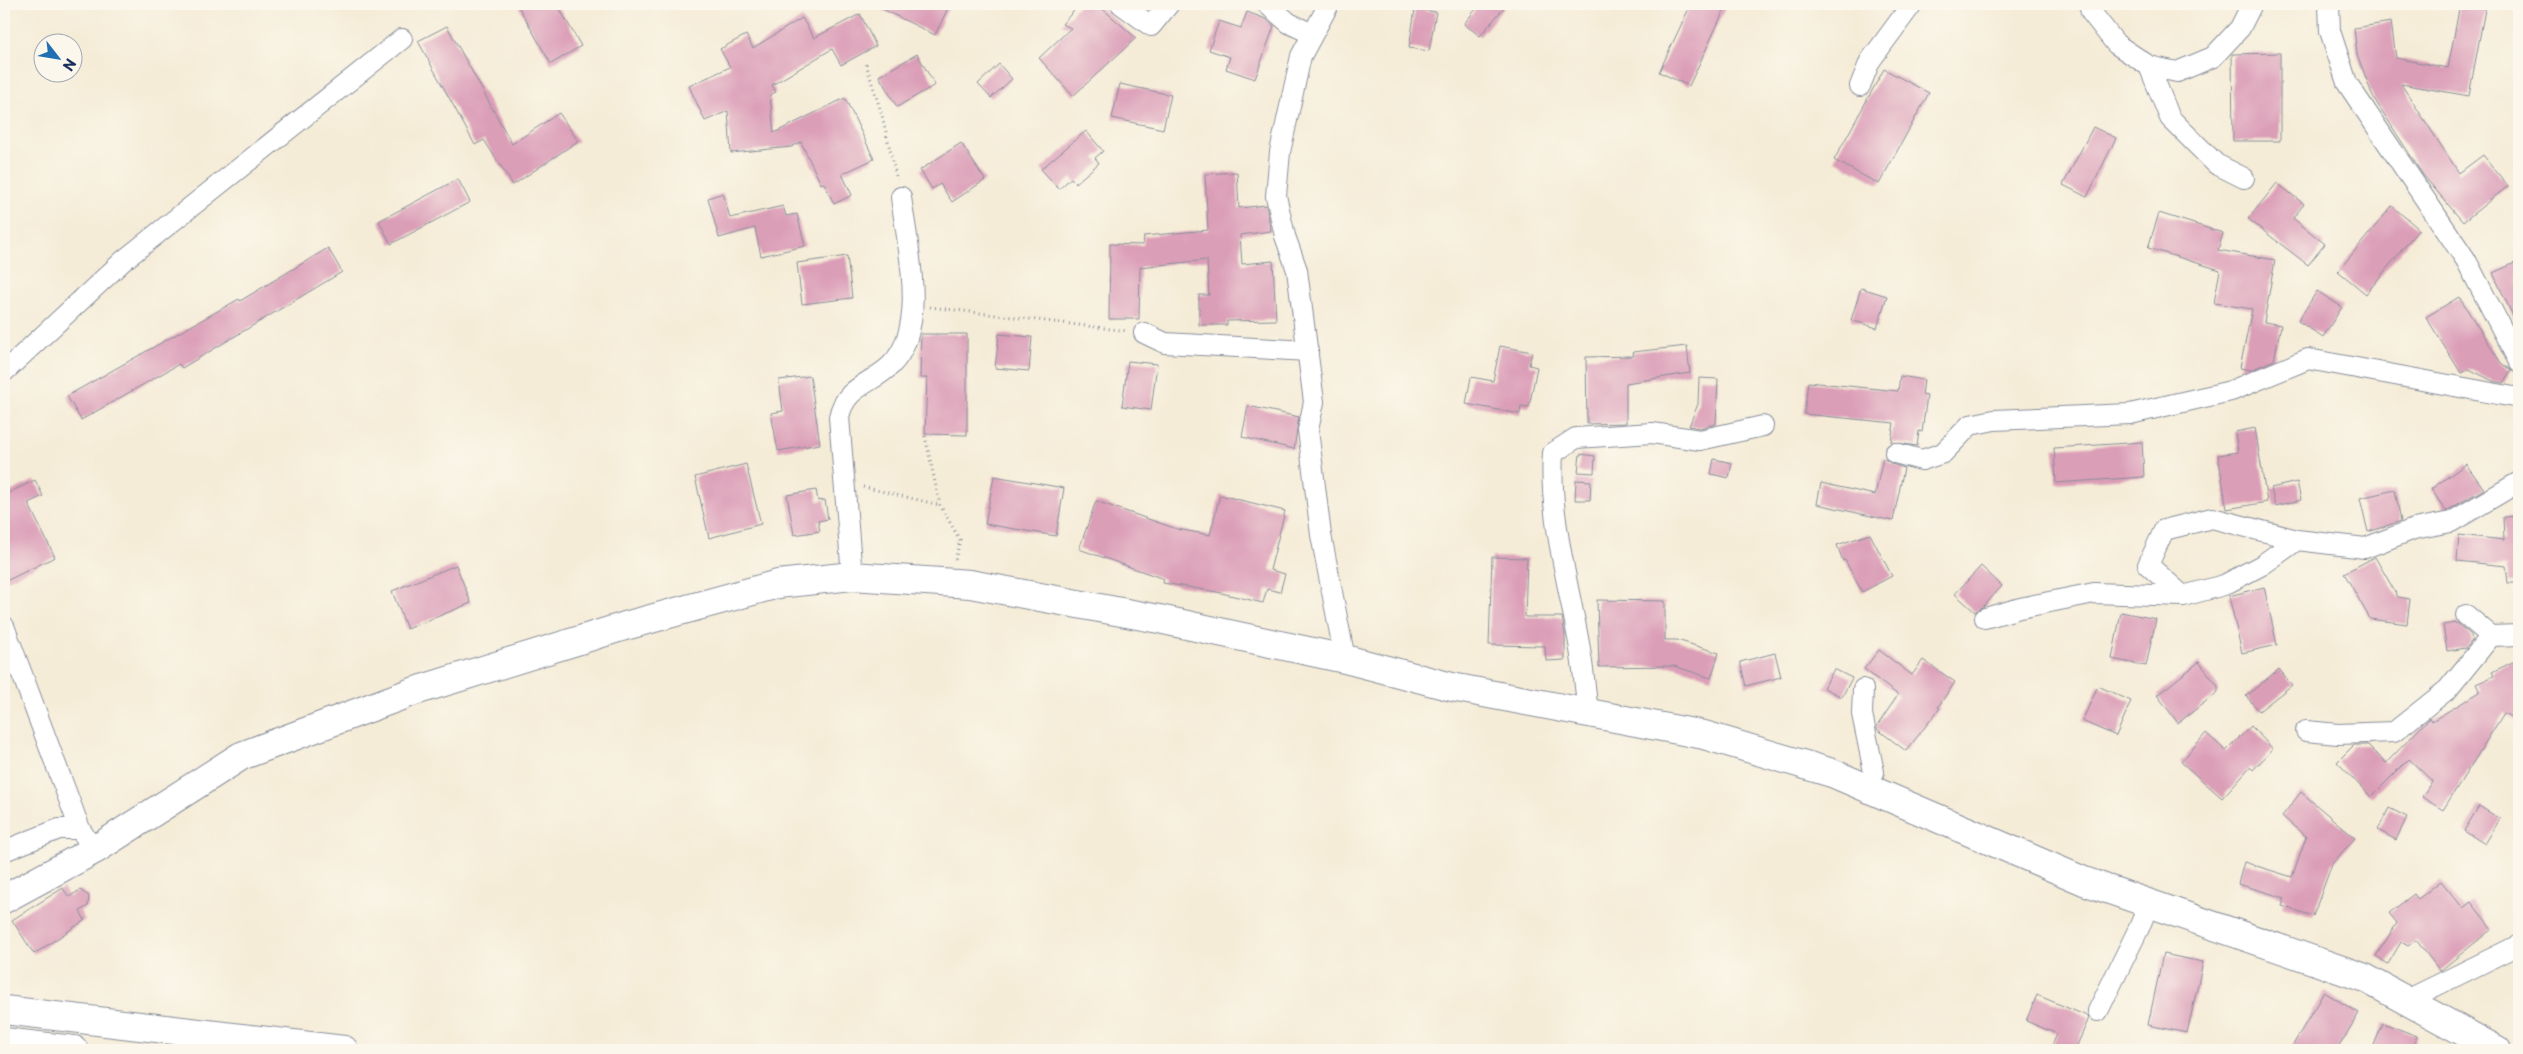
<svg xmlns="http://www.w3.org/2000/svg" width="2523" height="1054" font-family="'Playpen Sans',sans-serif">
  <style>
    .building { fill: #db9eb7 }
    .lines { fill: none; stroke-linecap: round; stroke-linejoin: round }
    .street-casing { stroke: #888e9a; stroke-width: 22 }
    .secondary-casing { stroke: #888e9a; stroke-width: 30 }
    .primary-casing { stroke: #888e9a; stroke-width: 30 }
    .path { stroke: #888e9a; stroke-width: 3; stroke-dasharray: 1 4; stroke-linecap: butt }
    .street { stroke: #fff; stroke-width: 20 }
    .secondary { stroke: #fff; stroke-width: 28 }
    .primary { stroke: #fff; stroke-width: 28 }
  </style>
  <rect width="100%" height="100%" fill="#fbf7ec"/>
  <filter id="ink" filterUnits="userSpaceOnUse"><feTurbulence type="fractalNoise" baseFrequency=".02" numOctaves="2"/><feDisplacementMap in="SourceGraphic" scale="10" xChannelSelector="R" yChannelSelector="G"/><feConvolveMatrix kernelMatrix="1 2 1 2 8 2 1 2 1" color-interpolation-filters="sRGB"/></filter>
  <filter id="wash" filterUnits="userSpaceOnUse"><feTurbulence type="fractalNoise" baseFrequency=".0096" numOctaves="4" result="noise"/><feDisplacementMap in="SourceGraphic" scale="20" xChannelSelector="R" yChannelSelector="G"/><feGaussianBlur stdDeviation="1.12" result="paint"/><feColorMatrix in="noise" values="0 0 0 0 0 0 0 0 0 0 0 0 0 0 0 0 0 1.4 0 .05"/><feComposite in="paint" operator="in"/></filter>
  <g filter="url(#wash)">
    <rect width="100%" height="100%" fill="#f5ecd7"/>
    <g id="blocks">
      <!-- building -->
      <g class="building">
        <polygon points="517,4 557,4 581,46 551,64"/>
        <polygon points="872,4 950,4 935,35"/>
        <polygon points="1080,4 1097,4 1136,38 1073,96 1039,58 1071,28 1062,24"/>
        <polygon points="1480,4 1507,4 1480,36 1464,24"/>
        <polygon points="1691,4 1727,4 1689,86 1659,72"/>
        <polygon points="2460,4 2486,4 2469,96 2401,84 2459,173 2483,155 2508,186 2463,222 2423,175 2373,97 2357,54 2354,28 2391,22 2396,58 2448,68"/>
        <polygon points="1415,9 1436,12 1429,51 1409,48"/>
        <polygon points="1247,12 1266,19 1274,26 1255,79 1226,69 1230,57 1209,50 1219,21 1241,28"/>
        <polygon points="860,14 876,46 841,65 832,49 772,85 776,92 770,95 774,133 845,98 874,159 842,174 852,195 834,204 824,183 821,184 801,142 791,147 731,153 728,111 705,121 689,86 730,67 720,49 746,35 753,48 802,18 814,38"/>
        <polygon points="447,26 512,144 559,113 578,141 513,185 484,140 475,145 418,41"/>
        <polygon points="2280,53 2280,141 2233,141 2232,54"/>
        <polygon points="917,54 935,85 897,107 879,76"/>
        <polygon points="999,64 1012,79 991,98 978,84"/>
        <polygon points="1884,69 1929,93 1879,184 1834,160"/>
        <polygon points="1120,84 1171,95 1163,129 1112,118"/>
        <polygon points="2093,127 2116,138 2087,197 2063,185"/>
        <polygon points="1086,131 1103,151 1095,158 1099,163 1076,183 1071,178 1059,189 1041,169"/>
        <polygon points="961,143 985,180 952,202 940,184 932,189 920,170"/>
        <polygon points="1237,172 1239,208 1266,205 1271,231 1240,235 1242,264 1273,261 1276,320 1227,321 1227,325 1199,325 1199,295 1209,295 1207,260 1140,267 1139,319 1109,319 1110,244 1143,245 1144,236 1208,230 1205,174"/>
        <polygon points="458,179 470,202 391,244 379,221"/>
        <polygon points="2277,183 2304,204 2293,218 2325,244 2308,265 2248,219"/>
        <polygon points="723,193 730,218 783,206 786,216 797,214 805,246 761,256 755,228 719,238 708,198"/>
        <polygon points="2392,206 2419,229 2366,294 2338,271"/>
        <polygon points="2159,213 2223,233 2218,250 2275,260 2264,322 2281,325 2274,360 2251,370 2240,368 2252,309 2214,303 2220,270 2148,248"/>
        <polygon points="328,248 342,272 182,368 179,364 81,420 67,396 239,299 240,301"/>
        <polygon points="847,256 852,298 802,304 797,263"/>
        <polygon points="2519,261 2519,329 2493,273"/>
        <polygon points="1861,288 1887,296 1877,328 1851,320"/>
        <polygon points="2317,291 2342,307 2323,337 2298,321"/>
        <polygon points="2459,297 2501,363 2511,370 2504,383 2493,381 2469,369 2461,373 2426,317"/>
        <polygon points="921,334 967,334 967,435 925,434 927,378 920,378"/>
        <polygon points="999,334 1032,337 1029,371 995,368"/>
        <polygon points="1500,346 1532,352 1529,365 1537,367 1529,407 1521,406 1520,414 1466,404 1471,377 1493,381"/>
        <polygon points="1687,346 1690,373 1626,383 1626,423 1587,424 1586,357 1634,356 1633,352"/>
        <polygon points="1128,361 1157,364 1151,410 1122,406"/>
        <polygon points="810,376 820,444 778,451 771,413 783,411 779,380"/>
        <polygon points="1900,376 1924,380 1922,395 1927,396 1922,432 1919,431 1917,446 1891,442 1894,423 1804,414 1808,382 1898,391"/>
        <polygon points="1699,378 1718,379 1716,424 1700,428 1689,426 1698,404"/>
        <polygon points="1248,406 1299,417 1294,449 1242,437"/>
        <polygon points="2255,428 2267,502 2227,509 2218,455 2238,452 2235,432"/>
        <polygon points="2142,442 2144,477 2056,483 2054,448"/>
        <polygon points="1580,454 1595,456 1594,473 1578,472"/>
        <polygon points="1883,458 1892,464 1904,468 1893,521 1817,504 1821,483 1875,495"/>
        <polygon points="1714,459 1732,463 1729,478 1711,474"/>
        <polygon points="746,464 761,524 709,538 695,477"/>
        <polygon points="2466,464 2484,489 2446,511 2431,489"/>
        <polygon points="994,476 1064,488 1056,536 985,524"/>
        <polygon points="35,480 43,496 28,503 55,557 4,582 4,495"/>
        <polygon points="1576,480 1591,481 1590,500 1575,500"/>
        <polygon points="2297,482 2301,500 2275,506 2271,488"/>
        <polygon points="816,490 818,501 825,500 828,519 818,521 820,531 794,535 787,495"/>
        <polygon points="2395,490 2401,521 2368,532 2360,498"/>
        <polygon points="1220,495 1285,511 1270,570 1285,574 1280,592 1267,589 1263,603 1217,592 1163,583 1164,579 1079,549 1096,501 1177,529 1210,535"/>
        <polygon points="2519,516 2519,583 2508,583 2506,566 2457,561 2459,535 2504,540 2503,517"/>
        <polygon points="1870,534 1892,576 1862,592 1845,560 1843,561 1837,545"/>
        <polygon points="1492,557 1527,558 1525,617 1562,617 1565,635 1565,660 1546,661 1545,646 1489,645"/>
        <polygon points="2375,557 2398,597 2410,599 2407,624 2370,619 2344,573"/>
        <polygon points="456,565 471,603 407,629 392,591"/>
        <polygon points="1981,566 2002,586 1984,606 1975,612 1955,594"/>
        <polygon points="2264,587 2277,645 2242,653 2229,596"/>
        <polygon points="1597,600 1665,601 1665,640 1677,640 1719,653 1711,678 1674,666 1599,667"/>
        <polygon points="2121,612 2156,619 2146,666 2112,659"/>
        <polygon points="2457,623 2471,635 2472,641 2466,648 2447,651 2443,625"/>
        <polygon points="1879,650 1912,675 1923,660 1955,682 1938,707 1940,708 1906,751 1877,729 1877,726 1898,695 1864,669"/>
        <polygon points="1775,653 1781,677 1746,686 1740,662"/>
        <polygon points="2519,659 2519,722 2504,713 2443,810 2422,797 2432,781 2409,759 2371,797 2337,762 2354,745 2368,745 2386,763 2430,718 2432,721 2480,692 2476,684 2494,676 2492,672"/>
        <polygon points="2199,662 2218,686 2218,692 2178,723 2157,695"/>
        <polygon points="1834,669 1852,678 1842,697 1824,688"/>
        <polygon points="2279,669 2292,685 2259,711 2246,696"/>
        <polygon points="2098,686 2131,701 2116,736 2082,721"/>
        <polygon points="2251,726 2273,749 2253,770 2250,767 2222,798 2181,762 2206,733 2226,751"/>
        <polygon points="2301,792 2355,838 2332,864 2313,916 2282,906 2285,898 2238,884 2244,862 2292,877 2306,837 2282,816"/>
        <polygon points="2479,806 2500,819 2485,844 2464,831"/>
        <polygon points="2389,808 2407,817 2396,840 2378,830"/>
        <polygon points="2441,881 2463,908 2471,902 2492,929 2440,971 2416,940 2408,946 2401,942 2388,964 2376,956 2397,923 2389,913 2414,894 2418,899"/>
        <polygon points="63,888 69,897 80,890 89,896 88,906 80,911 85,920 34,954 12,920"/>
        <polygon points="2163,954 2203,962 2187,1033 2148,1025"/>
        <polygon points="2324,992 2359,1013 2337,1050 2290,1050"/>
        <polygon points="2037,995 2087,1016 2089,1018 2075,1050 2050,1050 2057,1034 2026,1021"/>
        <polygon points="2383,1023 2417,1036 2411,1050 2372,1050"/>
      </g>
    </g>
  </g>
  <g filter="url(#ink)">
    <use href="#blocks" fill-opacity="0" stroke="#888e9a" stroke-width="1"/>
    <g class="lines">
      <!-- street casing -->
      <g class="street-casing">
        <g id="street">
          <polyline points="1121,4 1151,26 1169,4"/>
          <polyline points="1267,4 1289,23 1312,34"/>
          <polyline points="1329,4 1301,56 1280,152 1276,196 1285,236 1297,270 1314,402 1308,430 1321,535 1345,659"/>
          <polyline points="2089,4 2091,12 2116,44 2149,66 2177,72 2213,57 2240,28 2252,4"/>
          <polyline points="2329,4 2330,31 2347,83 2466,260 2519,362"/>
          <polyline points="2149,66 2170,118 2216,164 2244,178"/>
          <polyline points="1860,86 1870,61 1912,4"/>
          <polyline points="1144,333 1165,343 1308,351"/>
          <polyline points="4,372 124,260 402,39"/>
          <polyline points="1895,453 1922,460 1943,453 1970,425 1994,420 2130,414 2231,391 2308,359 2519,398"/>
          <polyline points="2297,540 2262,565 2224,585 2183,596 2148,565 2164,530 2212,518 2297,540 2365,548 2414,529 2451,522 2519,482"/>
          <path d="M852,576l-13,-159c6,-31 33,-33 52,-52 38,-38 16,-120 10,-168"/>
          <polyline points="2466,615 2491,636 2519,635"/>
          <polyline points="1985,618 2020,608 2094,593 2183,596"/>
          <polyline points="4,626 80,829"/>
          <polyline points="1863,689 1862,714 1874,772 1869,789"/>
          <path d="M1588,713c-3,-25 -5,-50 -10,-75 -11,-61 -29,-123 -25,-185l23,-15 76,-5 48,7 63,-14"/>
          <polyline points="2306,731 2338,734 2394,732 2448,689 2491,636"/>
          <polyline points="4,851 59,829 80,829 86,838"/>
          <polyline points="2407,1000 2519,945"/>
          <polyline points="2098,1011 2139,928 2149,903"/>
        </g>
      </g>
      <!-- secondary casing -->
      <g class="secondary-casing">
        <polyline id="secondary" points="4,899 96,849 241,756 412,692 625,626 778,584 852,576 970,584 1159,619 1345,659 1452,687 1704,735 1832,773 2084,881 2365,978 2497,1050"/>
      </g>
      <!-- primary casing -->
      <g class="primary-casing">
        <g id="primary">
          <polyline points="4,1010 344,1050"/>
          <polyline points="4,1042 74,1050"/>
        </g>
      </g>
      <!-- path -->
      <g class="path">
        <polyline points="866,64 882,115 897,180"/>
        <polyline points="930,307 1128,331"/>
        <polyline points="925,436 940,505 960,540 955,561"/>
        <polyline points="863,487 940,505"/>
      </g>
      <!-- street -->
      <use href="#street" class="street"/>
      <!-- secondary -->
      <use href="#secondary" class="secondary"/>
      <!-- primary -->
      <use href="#primary" class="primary"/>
    </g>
  </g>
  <!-- margin -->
  <rect width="2523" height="1054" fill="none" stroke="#fbf7ec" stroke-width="20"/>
  <!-- north arrow -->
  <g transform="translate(58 58) rotate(121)"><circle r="24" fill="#fbf7ec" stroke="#a1a7b3"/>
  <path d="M0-4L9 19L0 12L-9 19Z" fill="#1f6fb2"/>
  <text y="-8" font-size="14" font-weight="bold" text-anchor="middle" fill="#1b2f5e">N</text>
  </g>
</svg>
